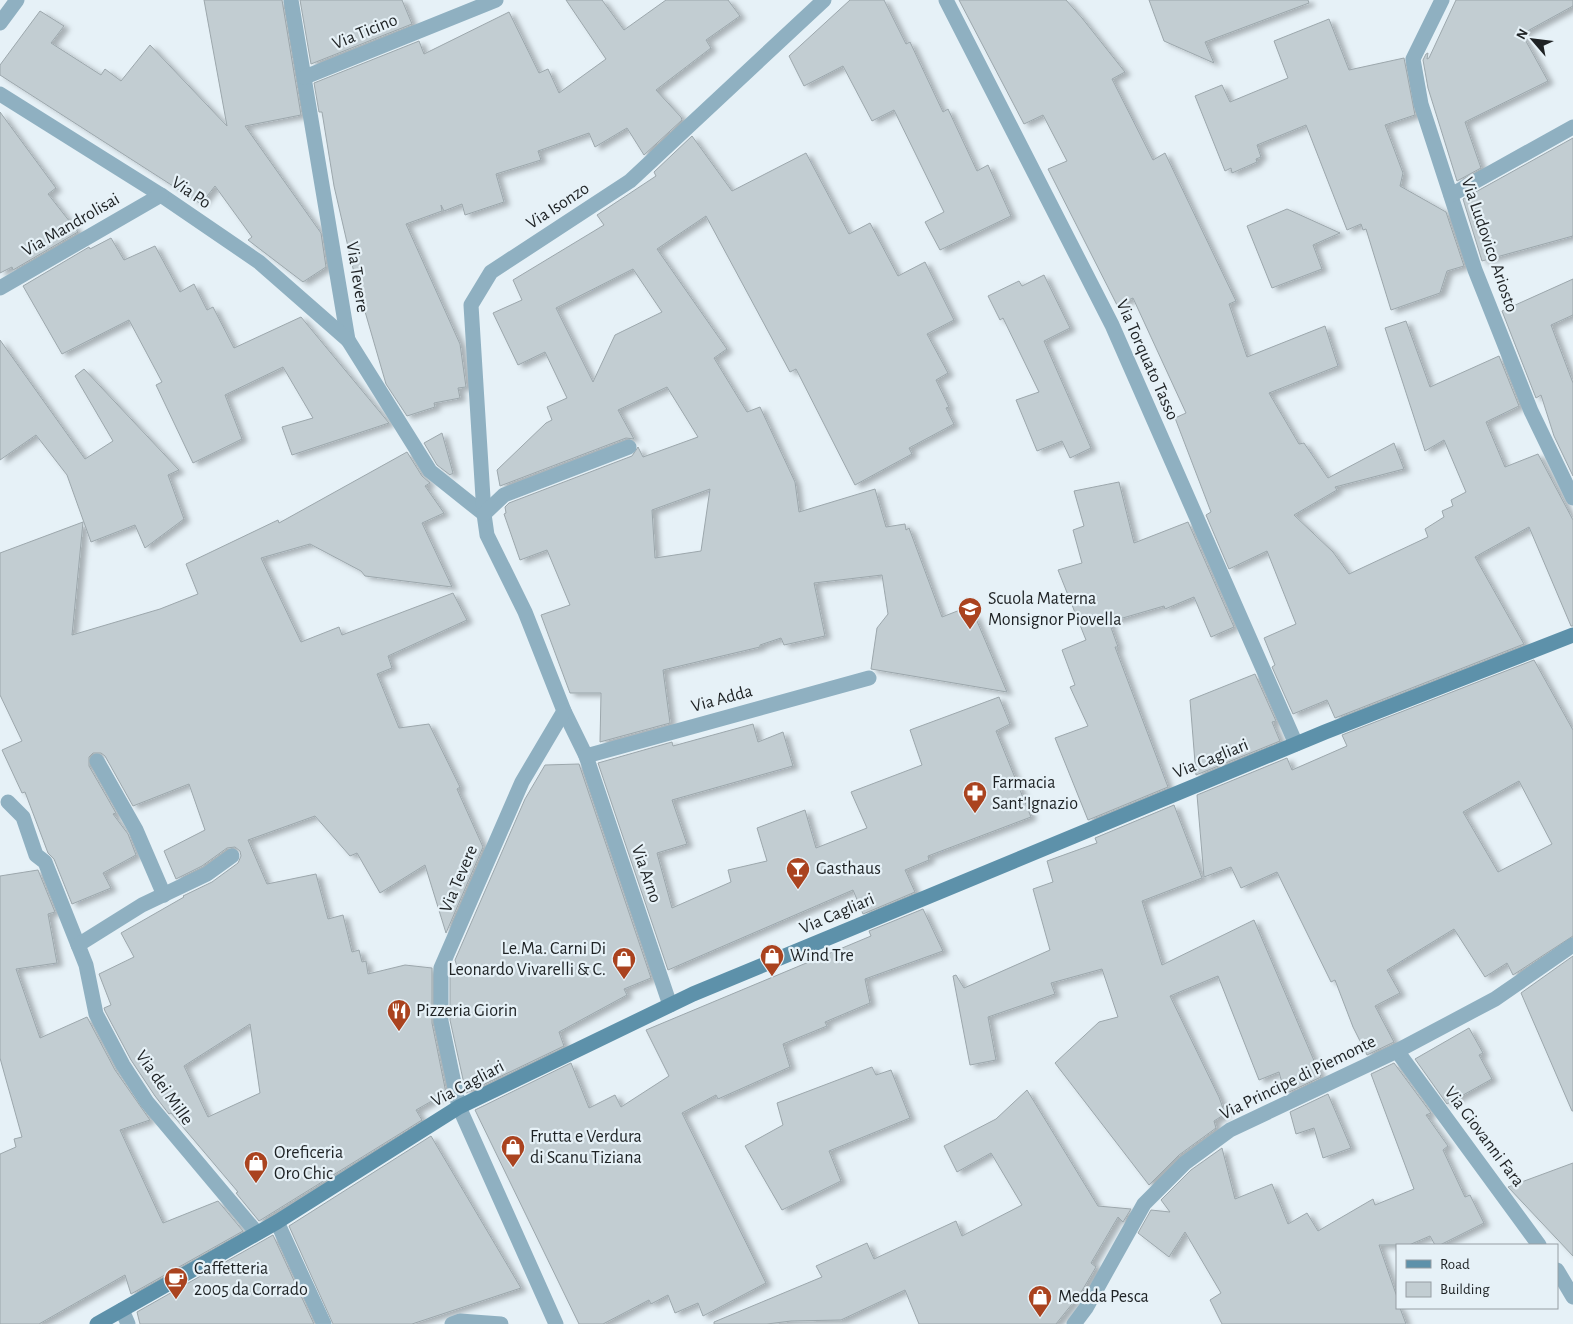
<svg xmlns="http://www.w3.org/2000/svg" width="1573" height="1324" font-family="'Alegreya Sans',sans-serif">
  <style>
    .building { fill: #c2cdd2; stroke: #9ca7ac; fill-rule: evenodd; filter: url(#shadow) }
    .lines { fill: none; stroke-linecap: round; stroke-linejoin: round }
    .minor { stroke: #8fb0c1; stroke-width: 15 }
    .secondary { stroke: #5d91aa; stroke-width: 15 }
    .labels { text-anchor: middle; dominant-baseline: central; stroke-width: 4.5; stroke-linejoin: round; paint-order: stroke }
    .street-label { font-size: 18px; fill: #1e2224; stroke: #e6f1f7 }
    .poi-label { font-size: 18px; fill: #1e2224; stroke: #e6f1f7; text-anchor: start }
  </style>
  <defs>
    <filter id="shadow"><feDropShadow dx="5.5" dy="3" stdDeviation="2.5" flood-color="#0004"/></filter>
  </defs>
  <rect width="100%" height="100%" fill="#e6f1f7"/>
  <!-- building -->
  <g class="building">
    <polygon points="204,0 282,0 301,115 245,126 321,233 326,267 303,282 248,240 252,237 215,186 201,204 0,75 0,65 40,11 64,26 51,43 101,75 105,69 121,81 150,45 227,126"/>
    <polygon points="300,0 402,0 412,24 311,64"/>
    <polygon points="566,0 602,0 624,30 666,0 728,0 740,16 706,40 711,48 656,90 681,117 682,120 644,155 627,128 595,147 589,133 538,151 541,160 496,174 504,202 465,215 462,204 444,211 441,205 442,211 406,224 460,344 466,387 458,388 460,398 434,403 435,407 407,416 386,384 355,277 334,186 322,112 319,112 314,83 419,41 424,54 509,12 539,73 548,69 559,93 606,59"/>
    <polygon points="850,0 884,0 906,44 910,42 943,112 948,109 977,171 988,165 1011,216 940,250 925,222 944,212 894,110 872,121 843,66 804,86 789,56"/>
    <polygon points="959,0 1066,0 1082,18 1125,72 1112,79 1153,160 1165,153 1236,301 1229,304 1247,357 1325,326 1338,366 1269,393 1299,444 1304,443 1328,478 1394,443 1404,469 1335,487 1337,490 1294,515 1333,552 1349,574 1428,537 1425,529 1444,517 1442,511 1453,506 1451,500 1466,492 1444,440 1425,451 1385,328 1406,321 1430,387 1499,356 1519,406 1486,422 1505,467 1538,454 1573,520 1573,626 1571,626 1529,527 1475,557 1524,644 1335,718 1327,700 1293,714 1272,667 1275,665 1264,638 1296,624 1267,551 1229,569 1206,515 1211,512 1175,418 1186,413 1133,298 1117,305 1048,169 1067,161 1043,115 1024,124"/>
    <polygon points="1149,0 1308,0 1309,3 1205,42 1214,63 1164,41"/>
    <polygon points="1456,0 1573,0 1573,6 1522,34 1548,81 1465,122 1481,168 1457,181 1428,88 1423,60 1426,54 1428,53 1427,59 1429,58"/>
    <polygon points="1329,19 1349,70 1404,58 1415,115 1385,125 1403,173 1400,186 1446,212 1464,266 1447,271 1440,293 1391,310 1366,229 1363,230 1361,224 1347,230 1306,125 1257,145 1261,157 1256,159 1257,162 1232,173 1231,168 1225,171 1195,96 1222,85 1230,102 1288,78 1274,41"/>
    <polygon points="0,112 56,188 48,194 78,232 13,270 12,267 0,273"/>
    <path d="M692,136l40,55 74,-38 43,81 21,-11 28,53 27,-14 29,58 -27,14 21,39 -12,7 13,27 -3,1 8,16 -45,24 3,6 -57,31 -59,-116 -6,3 -84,-156 -49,33 70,100 -13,9 33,54 13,-5 35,75 4,30 76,-23 11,38 19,-3 1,6 3,-2 33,89 18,-7 4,9 10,-5 33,78 -136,-23 6,-41 11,-14 -6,-39 -68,8 11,53 -41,9 -3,-7 -21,7v2l-97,23 7,53 -70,19 1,-49h-31l-29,-78 29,-10 -23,-55 -27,10 -16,-46 2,-1 -1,-6 4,-4 123,-47 6,-9 5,10 55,-20 -31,-50 -49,23 16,29 -8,-1 -126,48 -3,-16 49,-47 6,-3 -5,-13 20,-9 -22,-46 -27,13 -25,-52 29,-13 -9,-20 91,-55 -7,-10 59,-39 -2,-4zM633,269l29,43 -47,23 -22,47 -37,-74zM710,489l-9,62 -46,7 -3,-48z"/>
    <polygon points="1573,138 1573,236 1482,261 1463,199"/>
    <polygon points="1287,209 1340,233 1313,245 1322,269 1272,288 1247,226"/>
    <polygon points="111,238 124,260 155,246 180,292 194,284 207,310 213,307 234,348 301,317 389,423 292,455 282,427 313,418 283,367 225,395 242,439 193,463 156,385 162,382 129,320 62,354 23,286 89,247 90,249"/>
    <polygon points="1044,275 1070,328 1044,341 1091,448 1070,458 1062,441 1037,451 1016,400 1039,392 1003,318 1000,320 988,296 1019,281 1022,286"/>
    <polygon points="1573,279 1573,315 1551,325 1573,383 1573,476 1554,436 1541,395 1536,398 1502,311"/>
    <polygon points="0,340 85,459 113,441 75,376 84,369 179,470 168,475 184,519 145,548 135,525 91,542 67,475 36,435 0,460"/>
    <polygon points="442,433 453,473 450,475 437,465 424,443"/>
    <path d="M407,452l15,24 8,7 -5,3 19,27 -22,10 30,64 -87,-11 -4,-5 -51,-27 -49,14 40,84 38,-15 3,8 111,-42 14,27 -79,36 4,12 -15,6 22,54 30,-4 31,63 -3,2 26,58 -37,86 -21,-68 -45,28 -23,-40 -7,3 -35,-40 -67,24 19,44 49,-10 12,45 15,-4 9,37 7,-2 3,12 4,-1 2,13 37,-9 27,3v55l14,70 -30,17 6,10 -163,101 -23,-28 2,-1 -67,-79 -2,1 -14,-18 -24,-36 -26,-49 -1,-3 7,-3 -12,-31 35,-17 -13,-24 63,-36 -1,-1 29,-14 26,-19 3,-7 -1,-5 -5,-4 -8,1 -25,18 -26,13 -12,-28 41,-21 -16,-46 -56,22 -28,-50 -4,-3h-8l-4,4v9l27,47 -3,1 15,20 8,21 -33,18 8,15 -39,16 -18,-45 -6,-6 -23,-61 -3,1 -20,-43 20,-9 -22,-46v-142l83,-31 -11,113 88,-26 38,-15 -12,-30 92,-44 1,3zM250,1024l10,69 -52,24 -24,-51z"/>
    <polygon points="1119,482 1134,543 1188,522 1234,627 1211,637 1194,597 1165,609 1164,606 1109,622 1118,647 1115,647 1168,787 1088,820 1055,738 1088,726 1070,687 1075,685 1062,650 1086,640 1058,570 1082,563 1073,530 1084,526 1074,491"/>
    <path d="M1534,660l39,70v206l-60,39 -6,-12 -22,14 -31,-48 -67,41 13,23 -25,13 19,36 -27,13 -14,-28 -18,-47 -4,2 -54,-110 -36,16 -10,-21 -27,10 -7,-82 90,-37 5,12 55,-24 -5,-11zM1519,781l33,63 -54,28 -35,-60z"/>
    <polygon points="1255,674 1276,721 1272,722 1280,741 1196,775 1190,700"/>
    <polygon points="999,697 1010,724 996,731 1031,817 928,856 929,860 905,870 915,892 863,914 853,890 668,970 598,763 672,742 673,746 753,724 758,742 783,732 793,766 672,800 687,844 657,853 672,908 731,882 728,870 767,861 757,828 805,810 816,848 867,828 851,792 922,765 910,730"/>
    <polygon points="579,764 651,978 624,989 627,995 559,1032 564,1046 466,1093 450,1020 450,970 458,970 455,960 525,799 545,765"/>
    <polygon points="1174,805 1202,878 1142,901 1162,965 1254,920 1321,1077 1285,1094 1279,1072 1259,1080 1218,976 1170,996 1219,1097 1225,1114 1214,1121 1216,1128 1179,1155 1149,1185 1055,1063 1099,1022 1118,1017 1102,969 1051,983 1055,994 988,1017 996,1060 970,1065 953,976 956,975 964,988 1050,950 1033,889 1053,882 1047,861 1097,843 1095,838"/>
    <polygon points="38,870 55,912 48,914 57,963 16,969 40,1038 87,1017 115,1070 150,1120 120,1130 163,1223 218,1201 243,1231 131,1294 125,1275 39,1324 0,1324 0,1154 16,1147 14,1139 22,1137 0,1058 0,876"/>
    <polygon points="923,909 943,951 865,979 870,1003 825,1022 827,1026 783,1044 790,1067 718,1099 716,1095 682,1113 766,1283 703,1316 698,1303 675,1313 668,1295 651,1304 649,1300 603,1324 579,1324 475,1110 571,1063 589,1108 615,1095 621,1107 669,1076 646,1030 871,936 869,931"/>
    <polygon points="1573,956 1573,1111 1572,1111 1521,993"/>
    <polygon points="1469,1028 1483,1053 1479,1055 1492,1079 1447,1104 1415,1059"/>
    <polygon points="1394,1063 1431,1113 1426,1115 1448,1146 1443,1150 1465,1197 1470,1195 1484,1223 1440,1245 1435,1245 1430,1236 1409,1245 1379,1245 1397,1297 1397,1308 1400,1308 1406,1324 1222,1324 1210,1300 1221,1293 1185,1232 1169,1257 1138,1233 1151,1210 1170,1212 1161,1200 1191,1170 1222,1148 1235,1199 1272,1184 1288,1224 1307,1213 1318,1231 1373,1199 1375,1205 1414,1189 1371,1074"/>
    <polygon points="872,1067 876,1075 891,1070 910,1118 829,1151 841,1181 782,1210 745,1146 783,1125 777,1103"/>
    <polygon points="1027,1090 1098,1206 1131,1209 1123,1222 1118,1217 1091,1263 1096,1267 1080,1294 1056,1324 919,1324 905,1290 841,1320 791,1321 767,1324 714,1324 714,1322 822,1277 816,1266 867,1243 874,1259 956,1221 962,1236 1022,1205 991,1153 957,1172 944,1146 996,1119"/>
    <polygon points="1328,1094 1351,1148 1323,1158 1314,1128 1296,1134 1290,1112"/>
    <polygon points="431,1136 521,1288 412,1324 333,1324 289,1226"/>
    <polygon points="1573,1163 1573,1256 1508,1187"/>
    <polygon points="273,1235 314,1324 140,1324 137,1312"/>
  </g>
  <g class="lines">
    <!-- minor -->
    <g class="minor">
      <polyline points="291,0 348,340 430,471 484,514 487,535 525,612 564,711 586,756 670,1005"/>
      <polyline points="946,0 1112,325 1296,744"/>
      <polyline points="1442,0 1413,59 1421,104 1475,270 1531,411 1573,498"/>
      <polyline points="0,23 17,0"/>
      <polyline points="305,77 496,0"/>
      <polyline points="0,94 161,195 259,262 348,340"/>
      <polyline points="1451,195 1573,127"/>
      <polyline points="0,288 161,195"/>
      <polyline points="484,514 471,305 491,272 630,181 824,0"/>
      <polyline points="484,514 504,495 629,447"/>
      <polyline points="586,756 869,678"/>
      <polyline points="97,761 136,830 164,895"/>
      <polyline points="8,802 23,817 36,855 45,862 86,965 96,1014 123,1065 147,1102 257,1233"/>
      <polyline points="78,945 142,905 207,874 232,856"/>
      <polyline points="1397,1051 1539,1245"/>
      <polyline points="277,1222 324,1324"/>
      <polyline points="1557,1270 1573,1297"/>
      <polyline points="122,1310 128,1324"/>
      <polyline points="452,1324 460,1321 501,1324"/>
      <polyline points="556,1324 459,1107 441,1021 441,968 522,782 564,711"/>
      <polyline points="1074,1324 1086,1308 1144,1204 1185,1163 1230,1130 1397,1051 1495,999 1573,945"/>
    </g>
    <!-- secondary -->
    <polyline class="secondary" points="97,1324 277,1222 459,1107 693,994 1325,732 1573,635"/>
  </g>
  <!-- icons -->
  <defs>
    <g id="school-pin" transform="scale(1.25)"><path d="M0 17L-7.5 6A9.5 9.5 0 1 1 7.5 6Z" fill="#aa431f" stroke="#e6f1f7"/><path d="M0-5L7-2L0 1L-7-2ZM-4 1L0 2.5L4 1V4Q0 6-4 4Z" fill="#fff"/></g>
    <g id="pharmacy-pin" transform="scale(1.25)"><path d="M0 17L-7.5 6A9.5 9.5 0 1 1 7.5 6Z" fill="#aa431f" stroke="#e6f1f7"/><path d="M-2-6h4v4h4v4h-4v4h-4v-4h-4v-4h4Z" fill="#fff"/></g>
    <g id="bar-pin" transform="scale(1.25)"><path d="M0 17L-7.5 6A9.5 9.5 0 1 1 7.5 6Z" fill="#aa431f" stroke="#e6f1f7"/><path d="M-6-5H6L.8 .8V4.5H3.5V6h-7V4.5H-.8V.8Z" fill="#fff"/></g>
    <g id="shop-pin" transform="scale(1.25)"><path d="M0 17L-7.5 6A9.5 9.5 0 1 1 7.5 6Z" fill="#aa431f" stroke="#e6f1f7"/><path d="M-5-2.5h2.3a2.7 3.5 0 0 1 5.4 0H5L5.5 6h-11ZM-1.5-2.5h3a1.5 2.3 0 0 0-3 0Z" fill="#fff"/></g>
    <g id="restaurant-pin" transform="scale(1.25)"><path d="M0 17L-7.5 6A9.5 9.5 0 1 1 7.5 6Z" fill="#aa431f" stroke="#e6f1f7"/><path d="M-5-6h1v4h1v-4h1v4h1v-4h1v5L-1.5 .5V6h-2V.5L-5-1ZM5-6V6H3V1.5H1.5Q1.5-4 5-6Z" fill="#fff"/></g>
    <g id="cafe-pin" transform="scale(1.25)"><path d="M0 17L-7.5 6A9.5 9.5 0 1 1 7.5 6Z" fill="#aa431f" stroke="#e6f1f7"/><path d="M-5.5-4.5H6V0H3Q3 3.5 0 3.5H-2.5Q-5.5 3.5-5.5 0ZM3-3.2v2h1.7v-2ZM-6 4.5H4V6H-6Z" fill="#fff"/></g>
  </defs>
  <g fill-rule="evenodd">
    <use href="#school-pin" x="970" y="609"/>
    <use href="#pharmacy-pin" x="975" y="793"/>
    <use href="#bar-pin" x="798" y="869"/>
    <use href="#shop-pin" x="772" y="956"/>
    <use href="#shop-pin" x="624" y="959"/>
    <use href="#restaurant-pin" x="399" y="1011"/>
    <use href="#shop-pin" x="513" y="1147"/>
    <use href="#shop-pin" x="256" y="1163"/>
    <use href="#cafe-pin" x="176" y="1279"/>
    <use href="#shop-pin" x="1040" y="1297"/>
  </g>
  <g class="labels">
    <!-- street labels -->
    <g class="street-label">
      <text transform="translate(365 32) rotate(-22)">Via Ticino</text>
      <text transform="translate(191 193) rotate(34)">Via Po</text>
      <text transform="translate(558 206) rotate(-33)">Via Isonzo</text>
      <text transform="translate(71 225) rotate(-30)">Via Mandrolisai</text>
      <text transform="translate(1489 245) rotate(71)">Via Ludovico Ariosto</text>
      <text transform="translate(357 277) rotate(81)">Via Tevere</text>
      <text transform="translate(1147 360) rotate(66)">Via Torquato Tasso</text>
      <text transform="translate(722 699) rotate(-15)">Via Adda</text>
      <text transform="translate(1211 759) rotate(-22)">Via Cagliari</text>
      <text transform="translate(646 874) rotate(71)">Via Arno</text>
      <text transform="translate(459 879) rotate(-67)">Via Tevere</text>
      <text transform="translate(837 914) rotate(-23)">Via Cagliari</text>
      <text transform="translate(1298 1078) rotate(-26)">Via Principe di Piemonte</text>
      <text transform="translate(468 1084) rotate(-28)">Via Cagliari</text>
      <text transform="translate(164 1088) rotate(55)">Via dei Mille</text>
      <text transform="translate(1484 1137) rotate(53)">Via Giovanni Fara</text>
    </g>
    <!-- poi labels -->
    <g class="poi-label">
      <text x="988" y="599">Scuola Materna<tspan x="988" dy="21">Monsignor Piovella</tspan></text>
      <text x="992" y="783">Farmacia<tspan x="992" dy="21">Sant'Ignazio</tspan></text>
      <text x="816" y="869">Gasthaus</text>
      <text x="606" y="949" text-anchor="end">Le.Ma. Carni Di<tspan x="606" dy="21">Leonardo Vivarelli &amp; C.</tspan></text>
      <text x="790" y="956">Wind Tre</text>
      <text x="416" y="1011">Pizzeria Giorin</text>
      <text x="530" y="1137">Frutta e Verdura<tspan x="530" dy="21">di Scanu Tiziana</tspan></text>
      <text x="274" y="1153">Oreficeria<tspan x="274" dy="21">Oro Chic</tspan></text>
      <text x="194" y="1269">Caffetteria<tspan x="194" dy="21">2005 da Corrado</tspan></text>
      <text x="1058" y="1297">Medda Pesca</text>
    </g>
  </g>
  <!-- legend -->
  <rect x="1396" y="1244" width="162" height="65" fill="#e6f1f7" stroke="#969ea3"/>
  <rect x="1406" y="1260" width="25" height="8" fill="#5d91aa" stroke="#969ea3"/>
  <text x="1440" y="1269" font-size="15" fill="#1e2224">Road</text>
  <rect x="1406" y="1282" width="25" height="15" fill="#c2cdd2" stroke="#969ea3"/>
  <text x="1440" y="1294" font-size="15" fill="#1e2224">Building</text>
  <!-- north arrow -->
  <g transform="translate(1533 40) rotate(298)" stroke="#e6f1f7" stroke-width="4" paint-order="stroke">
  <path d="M0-4L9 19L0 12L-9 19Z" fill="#1e2224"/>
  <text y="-8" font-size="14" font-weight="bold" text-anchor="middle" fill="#1e2224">N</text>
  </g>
</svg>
